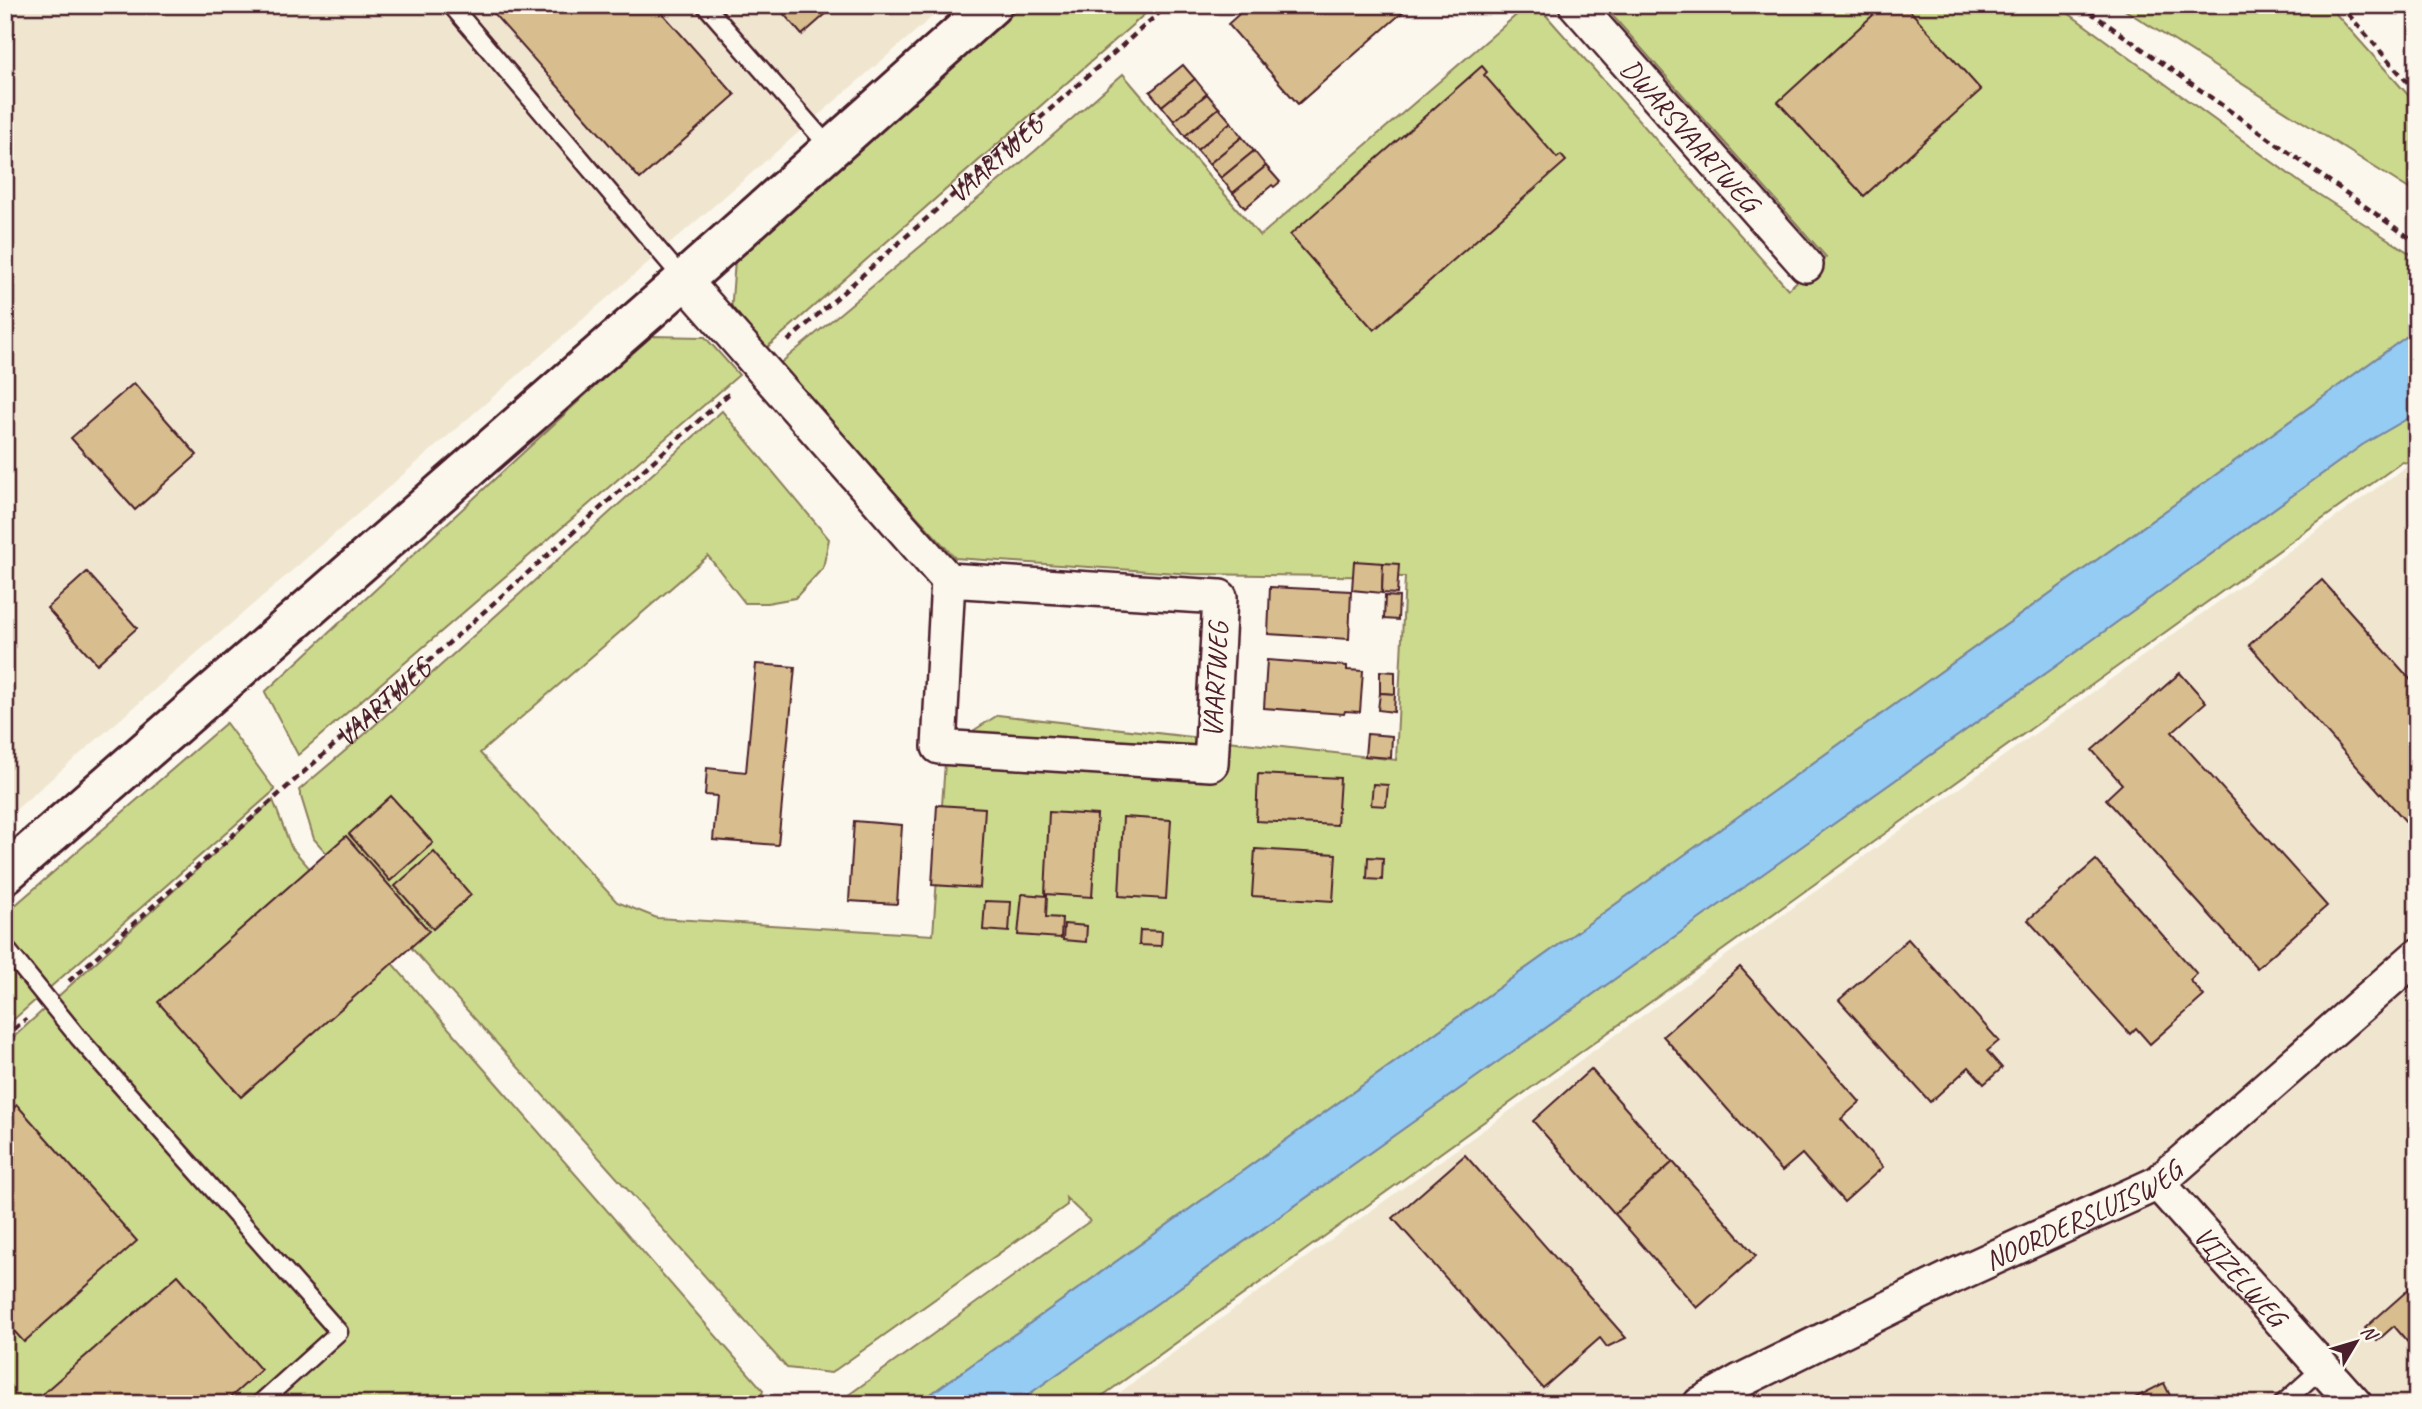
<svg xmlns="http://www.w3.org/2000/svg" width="2422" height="1409" font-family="Caveat,sans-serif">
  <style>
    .built { fill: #f0e6d0 }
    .green { fill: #ccda8d; stroke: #8b7c5c; stroke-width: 2 }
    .water { fill: #95ccf4; stroke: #7787a4; stroke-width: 2 }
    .building { fill: #d8be8e; stroke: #4a1f2b; stroke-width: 2 }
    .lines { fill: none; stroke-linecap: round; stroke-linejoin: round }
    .service-casing { stroke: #4a1f2b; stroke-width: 21 }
    .minor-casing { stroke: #4a1f2b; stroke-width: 38 }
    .tertiary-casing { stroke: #4a1f2b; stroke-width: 44 }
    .path { stroke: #4a1f2b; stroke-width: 4.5; stroke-dasharray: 7 5; stroke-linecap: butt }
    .service { stroke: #fbf7ec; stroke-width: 16 }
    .minor { stroke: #fbf7ec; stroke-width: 33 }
    .tertiary { stroke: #fbf7ec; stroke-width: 38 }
    .labels { text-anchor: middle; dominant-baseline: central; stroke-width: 7; stroke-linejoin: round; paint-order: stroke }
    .street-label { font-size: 28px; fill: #4a1f2b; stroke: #fbf7ec }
  </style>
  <rect width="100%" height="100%" fill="#fbf7ec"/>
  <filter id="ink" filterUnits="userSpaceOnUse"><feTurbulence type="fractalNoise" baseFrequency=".0143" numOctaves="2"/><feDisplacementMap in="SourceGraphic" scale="14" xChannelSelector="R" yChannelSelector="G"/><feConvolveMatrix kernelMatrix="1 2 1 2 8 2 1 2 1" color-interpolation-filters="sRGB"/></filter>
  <g filter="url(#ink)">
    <!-- built -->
    <g class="built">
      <polygon points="5,5 946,5 5,819"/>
      <polygon points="2417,459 2417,1404 1105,1404 1148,1371"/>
    </g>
    <!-- green -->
    <g class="green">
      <polygon points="1023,5 1155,5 764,350 731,313 735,260"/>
      <polygon points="1528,5 1537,5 1788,289 1826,257 1603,5 2057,5 2301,183 2417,258 2417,329 2210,479 917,1404 836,1404 1090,1221 1066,1198 1067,1205 831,1373 787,1368 314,839 299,790 365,734 722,411 829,539 823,568 795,598 767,603 745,603 708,556 480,753 617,902 657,918 933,935 946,748 998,715 1396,760 1405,577 1192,574 955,558 778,365 1035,151 1123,74 1260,236"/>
      <polygon points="2117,5 2328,5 2417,105 2417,194"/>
      <polygon points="649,336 705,337 739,375 298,755 265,692"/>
      <polygon points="2417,413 2417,464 2402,462 1091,1404 1015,1404 2052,669 2362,445"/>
      <polygon points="226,723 275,790 5,1027 5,914"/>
      <polygon points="273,800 291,847 763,1390 760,1404 5,1404 5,1045"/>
    </g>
    <!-- water -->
    <polygon class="water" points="2417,329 2417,413 2362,445 2052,669 1015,1404 917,1404 2210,479"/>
    <!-- building -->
    <g class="building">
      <polygon points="486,5 655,5 735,95 640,179"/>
      <polygon points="776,5 836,5 802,35"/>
      <polygon points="1249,5 1399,5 1404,11 1298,104 1228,24"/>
      <polygon points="1884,5 1905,5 1981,90 1864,196 1778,102"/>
      <polygon points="1183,65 1195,79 1162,106 1150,92"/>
      <polygon points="1482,66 1487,72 1484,75 1557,158 1561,155 1566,161 1374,330 1290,235"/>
      <polygon points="1195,79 1207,94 1174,121 1162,106"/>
      <polygon points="1207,94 1219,108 1185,136 1174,121"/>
      <polygon points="1219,108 1231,122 1197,150 1185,136"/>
      <polygon points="1231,122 1242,137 1209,164 1197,150"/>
      <polygon points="1242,137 1254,151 1221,178 1209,164"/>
      <polygon points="1254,151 1266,166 1233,193 1221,178"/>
      <polygon points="1266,166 1280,182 1274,187 1272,185 1245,208 1233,193"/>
      <polygon points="134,383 197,455 135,510 71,438"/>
      <polygon points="1354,561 1383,563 1382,593 1352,590"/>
      <polygon points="1383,563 1399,564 1397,594 1382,593"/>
      <polygon points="87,572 137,628 97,664 47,608"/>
      <polygon points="2322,580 2417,687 2417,816 2408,824 2249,645"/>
      <polygon points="1270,587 1351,591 1349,639 1268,634"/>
      <polygon points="1385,596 1399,597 1398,620 1384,619"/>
      <polygon points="1267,660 1347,666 1347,670 1363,671 1360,712 1345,711 1344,714 1264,708"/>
      <polygon points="756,664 795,667 778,845 713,840 717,796 705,795 707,768 746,772"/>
      <polygon points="1380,671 1395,672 1395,694 1380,693"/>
      <polygon points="2180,673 2206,702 2172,732 2327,906 2257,968 2106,799 2122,784 2092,750"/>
      <polygon points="1380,693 1395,694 1394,712 1378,710"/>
      <polygon points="1367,734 1392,736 1391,758 1365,756"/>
      <polygon points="1258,774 1340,778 1337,825 1256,821"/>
      <polygon points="1373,784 1388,785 1386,806 1371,805"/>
      <polygon points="391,796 433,843 390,881 349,834"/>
      <polygon points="937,805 985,808 980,888 932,885"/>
      <polygon points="1049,812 1097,815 1092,897 1045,894"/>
      <polygon points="1123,817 1171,820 1166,899 1119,896"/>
      <polygon points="854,821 902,825 897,904 849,901"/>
      <polygon points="346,836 429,931 241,1097 158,1002"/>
      <polygon points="1255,849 1336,854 1333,901 1252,896"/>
      <polygon points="434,852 471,895 433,929 395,886"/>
      <polygon points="1368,857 1383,858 1382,880 1367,879"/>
      <polygon points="2096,860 2197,974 2190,980 2204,996 2150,1044 2136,1028 2130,1034 2028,920"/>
      <polygon points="1022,894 1047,896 1046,917 1062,918 1061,938 1018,935"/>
      <polygon points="985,901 1011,902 1009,932 983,930"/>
      <polygon points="1064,924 1087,926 1086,942 1063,940"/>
      <polygon points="1140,930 1162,931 1161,946 1139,945"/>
      <polygon points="1908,939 1999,1041 1987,1051 2002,1068 1984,1084 1969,1067 1930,1102 1839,1000"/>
      <polygon points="1740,967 1860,1102 1841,1119 1883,1167 1844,1202 1802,1154 1782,1171 1663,1036"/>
      <polygon points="1591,1069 1673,1162 1615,1214 1533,1121"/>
      <polygon points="17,1105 137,1241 24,1342 5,1321 5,1115"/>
      <polygon points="1465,1155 1626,1338 1607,1347 1600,1338 1543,1388 1393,1218"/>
      <polygon points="1673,1162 1756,1256 1697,1308 1615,1214"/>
      <polygon points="178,1275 261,1370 223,1404 31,1404"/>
      <polygon points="2417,1282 2417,1341 2411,1346 2394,1326 2377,1341 2365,1328"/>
      <polygon points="2164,1383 2174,1404 2123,1404"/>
    </g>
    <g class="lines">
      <!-- service casing -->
      <g class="service-casing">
        <g id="service">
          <polyline points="451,5 684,280"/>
          <polyline points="705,5 831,149"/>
          <polyline points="5,947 78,1037 339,1332 259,1404"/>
          <polyline points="2282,1404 2323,1367"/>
        </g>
      </g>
      <!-- minor casing -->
      <g class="minor-casing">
        <g id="minor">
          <path id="s3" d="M1576,5l230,260"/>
          <polyline points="684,280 948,580"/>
          <polygon points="948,580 1220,597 1211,764 939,747"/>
          <path id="s4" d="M2158,1183l197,221"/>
          <path id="s5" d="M1700,1404l40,-23 214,-105 204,-93 259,-227"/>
        </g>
      </g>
      <!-- tertiary casing -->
      <g class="tertiary-casing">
        <polyline id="tertiary" points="5,874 684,280 992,5"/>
      </g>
      <!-- path -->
      <g class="path">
        <polyline points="2080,5 2417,243"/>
        <polyline points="2340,5 2417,93"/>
        <path id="s1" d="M788,341l380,-336"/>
        <path id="s2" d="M69,981l663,-590"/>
        <polyline points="5,1037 26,1019"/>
      </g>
      <!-- service -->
      <use href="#service" class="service"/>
      <!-- minor -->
      <use href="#minor" class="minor"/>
      <!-- tertiary -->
      <use href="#tertiary" class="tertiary"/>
    </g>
  </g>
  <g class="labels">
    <!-- street labels -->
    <g class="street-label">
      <text stroke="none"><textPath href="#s3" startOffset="173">DWARSVAARTWEG</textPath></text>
      <text stroke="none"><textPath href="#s1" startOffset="276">VAARTWEG</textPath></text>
      <text transform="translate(1215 680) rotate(-87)">VAARTWEG</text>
      <text stroke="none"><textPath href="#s2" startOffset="420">VAARTWEG</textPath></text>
      <text stroke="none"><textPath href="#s5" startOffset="427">NOORDERSLUISWEG</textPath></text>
      <text stroke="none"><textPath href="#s4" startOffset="124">VIJZELWEG</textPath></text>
    </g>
  </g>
  <!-- margin -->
  <rect width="2422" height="1409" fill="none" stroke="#fbf7ec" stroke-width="28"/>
  <rect x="14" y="14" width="2394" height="1381" fill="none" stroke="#4a1f2b" stroke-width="2.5" filter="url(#ink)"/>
  <!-- north arrow -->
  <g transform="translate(2356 1342) rotate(52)" stroke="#fbf7ec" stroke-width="5" paint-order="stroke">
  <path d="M0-5L12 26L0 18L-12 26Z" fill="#4a1f2b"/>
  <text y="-10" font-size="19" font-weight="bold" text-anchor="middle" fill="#4a1f2b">N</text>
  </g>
</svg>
